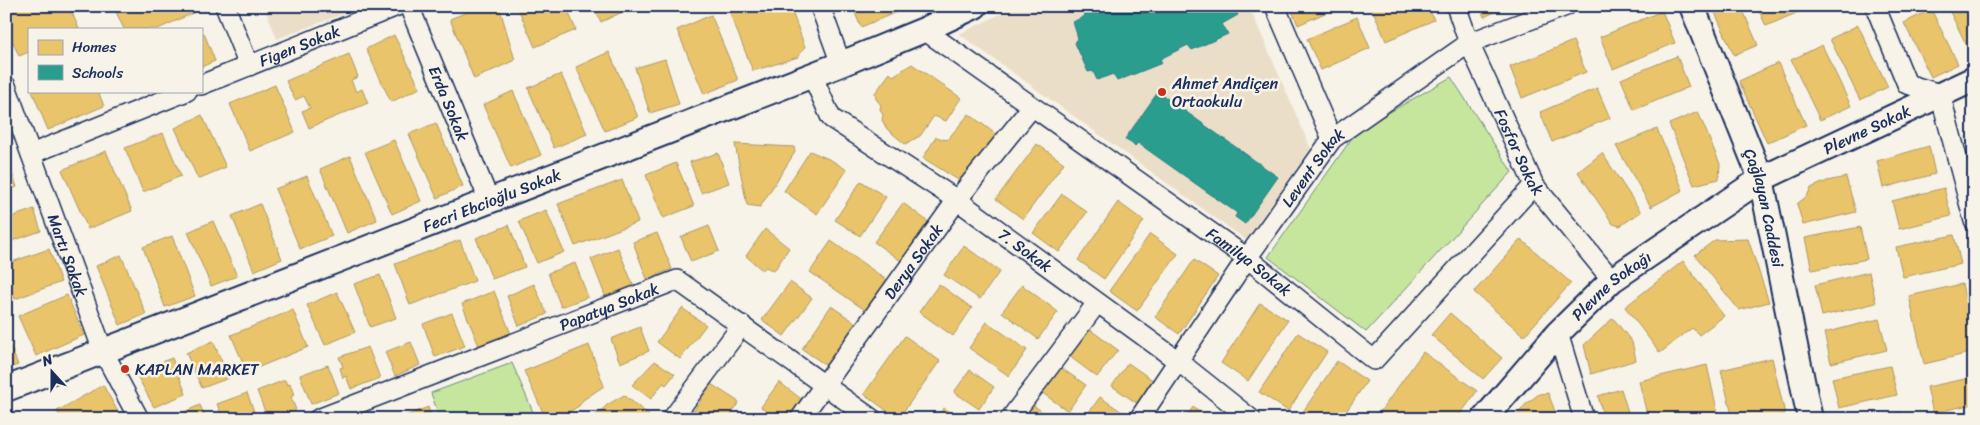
<svg xmlns="http://www.w3.org/2000/svg" width="1980" height="425" font-family="Sriracha,sans-serif">
  <style>
    .built { fill: #ebdec9 }
    .green { fill: #c6e69e; stroke: #708a7e }
    .homes { fill: #e9c46a; stroke: #ab9766 }
    .schools { fill: #2a9d8f; stroke: #267c80 }
    .lines { fill: none; stroke-linecap: round; stroke-linejoin: round }
    .minor-casing { stroke: #1b2f5e; stroke-width: 22 }
    .tertiary-casing { stroke: #1b2f5e; stroke-width: 28 }
    .minor { stroke: #f7f3e8; stroke-width: 19 }
    .tertiary { stroke: #f7f3e8; stroke-width: 24 }
    .poi-dot { fill: #c8321e; stroke: #f7f3e8; stroke-width: 2 }
    .labels { text-anchor: middle; dominant-baseline: central; stroke-width: 5; stroke-linejoin: round; paint-order: stroke }
    .street-label { font-size: 16px; fill: #1b2f5e; stroke: #f7f3e8 }
    .poi-label { font-size: 16px; fill: #1b2f5e; stroke: #f7f3e8; text-anchor: start }
  </style>
  <rect width="100%" height="100%" fill="#f7f3e8"/>
  <filter id="ink" filterUnits="userSpaceOnUse"><feTurbulence type="fractalNoise" baseFrequency=".02" numOctaves="2"/><feDisplacementMap in="SourceGraphic" scale="10" xChannelSelector="R" yChannelSelector="G"/><feConvolveMatrix kernelMatrix="1 2 1 2 8 2 1 2 1" color-interpolation-filters="sRGB"/></filter>
  <g filter="url(#ink)">
    <!-- built -->
    <g class="built">
      <polygon points="264,6 364,6 277,39"/>
      <polygon points="1017,6 1249,6 1311,149 1246,240 959,34"/>
    </g>
    <!-- green -->
    <g class="green">
      <polygon points="1451,77 1512,172 1366,332 1268,257 1357,131"/>
      <polygon points="512,363 536,419 440,419 431,393"/>
    </g>
    <!-- homes -->
    <g class="homes">
      <polygon points="22,6 69,6 79,29 29,29 29,52 19,56 6,27 6,13"/>
      <polygon points="129,6 193,6 195,12 158,29 124,29 116,12"/>
      <polygon points="482,6 499,6 515,60 474,79 450,19"/>
      <polygon points="517,6 566,6 576,30 535,47"/>
      <polygon points="593,6 635,6 601,22"/>
      <polygon points="727,6 790,6 805,47 798,57 753,71"/>
      <polygon points="852,6 909,6 909,7 861,27"/>
      <polygon points="1290,6 1341,6 1298,25"/>
      <polygon points="1371,6 1428,6 1434,20 1386,41"/>
      <polygon points="1480,6 1506,6 1506,7 1484,17"/>
      <polygon points="1712,6 1741,6 1758,45 1734,55"/>
      <polygon points="1757,6 1799,6 1801,11 1766,26"/>
      <polygon points="1816,6 1830,6 1819,12"/>
      <polygon points="1947,6 1974,6 1974,50 1970,52"/>
      <polygon points="1931,9 1958,64 1931,77 1904,23"/>
      <polygon points="1662,11 1675,43 1613,69 1600,37"/>
      <polygon points="711,15 738,80 704,94 677,30"/>
      <polygon points="1357,17 1370,48 1321,70 1307,39"/>
      <polygon points="1858,25 1888,87 1860,100 1830,39"/>
      <polygon points="204,33 215,61 201,67 201,34"/>
      <polygon points="394,35 420,88 391,102 366,49"/>
      <polygon points="1573,41 1586,72 1522,98 1510,67"/>
      <polygon points="1822,45 1851,106 1820,120 1791,60"/>
      <polygon points="609,52 638,117 605,131 576,67"/>
      <polygon points="349,54 358,77 351,80 356,92 362,89 368,103 309,128 302,111 310,108 304,96 295,100 286,81"/>
      <polygon points="1677,56 1689,87 1634,110 1621,79"/>
      <polygon points="665,59 679,104 650,113 635,68"/>
      <polygon points="1778,63 1806,125 1767,143 1739,81"/>
      <polygon points="912,64 961,98 946,121 934,116 920,136 905,144 887,129 882,120 883,115 880,109 881,105 876,99 875,93 890,73 893,76"/>
      <polygon points="561,74 587,134 554,148 528,88"/>
      <polygon points="275,85 295,132 250,151 230,104"/>
      <polygon points="1597,88 1610,118 1552,142 1540,112"/>
      <polygon points="32,91 98,91 104,106 48,130"/>
      <polygon points="513,91 541,155 511,168 483,105"/>
      <polygon points="1698,112 1720,164 1719,179 1694,185 1669,124"/>
      <polygon points="969,114 997,135 963,183 923,158 936,137 947,140"/>
      <polygon points="202,115 226,167 198,179 175,128"/>
      <polygon points="436,123 463,186 437,198 409,134"/>
      <polygon points="1657,129 1683,190 1651,207 1616,146"/>
      <polygon points="163,133 181,176 143,192 125,148"/>
      <polygon points="394,140 421,201 392,214 365,152"/>
      <polygon points="735,144 794,147 795,152 760,207 747,205"/>
      <polygon points="1037,144 1064,163 1023,219 996,199"/>
      <polygon points="1929,146 1935,174 1883,188 1877,161"/>
      <polygon points="106,151 132,211 88,229 62,170"/>
      <polygon points="810,151 831,160 847,170 817,214 784,191"/>
      <polygon points="718,153 729,183 701,193 690,162"/>
      <polygon points="1602,153 1641,212 1620,226 1613,224 1578,172"/>
      <polygon points="350,156 377,220 347,233 320,169"/>
      <polygon points="6,157 17,187 6,191"/>
      <polygon points="676,163 694,206 663,218 646,175"/>
      <polygon points="307,176 332,236 300,249 275,189"/>
      <polygon points="1846,177 1856,212 1803,225 1797,204 1807,196 1811,188 1827,181"/>
      <polygon points="622,180 638,222 575,246 558,204"/>
      <polygon points="861,181 886,197 860,236 835,220"/>
      <polygon points="1944,188 1951,216 1899,229 1892,201"/>
      <polygon points="1062,194 1087,212 1059,252 1033,233"/>
      <polygon points="1118,202 1144,221 1104,279 1078,260"/>
      <polygon points="903,203 930,223 901,261 874,242"/>
      <polygon points="260,204 282,259 254,271 232,216"/>
      <polygon points="34,209 41,231 6,243 6,219"/>
      <polygon points="546,210 564,252 537,263 519,221"/>
      <polygon points="213,221 237,276 211,286 188,232"/>
      <polygon points="509,225 525,267 492,279 476,238"/>
      <polygon points="709,226 719,251 691,262 681,237"/>
      <polygon points="1860,227 1867,259 1812,270 1805,238"/>
      <polygon points="765,229 789,248 774,271 766,267 762,270 746,256"/>
      <polygon points="657,233 672,269 647,279 633,242"/>
      <polygon points="1150,234 1178,254 1137,311 1109,291"/>
      <polygon points="1954,235 1961,264 1903,277 1896,247"/>
      <polygon points="172,236 195,296 165,307 143,247"/>
      <polygon points="1521,239 1571,283 1524,336 1474,292"/>
      <polygon points="1748,239 1769,302 1739,310 1695,255 1715,240"/>
      <polygon points="460,240 475,281 410,305 395,264"/>
      <polygon points="831,241 887,280 865,310 810,272"/>
      <polygon points="964,246 1000,271 980,299 944,275"/>
      <polygon points="618,248 634,287 606,298 591,259"/>
      <polygon points="49,249 61,282 15,299 6,276 6,264"/>
      <polygon points="121,255 146,314 120,325 96,266"/>
      <polygon points="1194,260 1218,276 1179,334 1155,317"/>
      <polygon points="1683,261 1724,316 1699,335 1692,328 1660,353 1625,307"/>
      <polygon points="575,263 588,297 561,307 548,273"/>
      <polygon points="1869,272 1876,303 1822,316 1815,285"/>
      <polygon points="380,275 396,318 370,327 354,284"/>
      <polygon points="790,282 812,298 784,336 762,320"/>
      <polygon points="534,284 547,314 519,326 507,296"/>
      <polygon points="939,284 972,308 953,336 919,312"/>
      <polygon points="1962,284 1974,334 1974,352 1924,364 1909,296"/>
      <polygon points="1022,285 1058,312 1038,339 1002,312"/>
      <polygon points="494,291 511,334 479,346 462,304"/>
      <polygon points="337,292 355,332 325,345 307,305"/>
      <polygon points="67,295 84,335 36,356 18,316"/>
      <polygon points="1260,303 1288,320 1248,381 1221,363"/>
      <polygon points="831,306 856,323 827,366 802,349"/>
      <polygon points="682,308 706,325 680,359 657,342"/>
      <polygon points="293,310 308,347 247,372 231,335"/>
      <polygon points="452,313 465,346 435,357 423,324"/>
      <polygon points="1450,313 1502,358 1483,379 1431,335"/>
      <polygon points="1613,318 1632,342 1636,360 1591,374 1584,345"/>
      <polygon points="1879,319 1887,350 1831,363 1824,333"/>
      <polygon points="987,322 1027,350 1009,376 969,348"/>
      <polygon points="640,327 649,351 620,363 611,339"/>
      <polygon points="1089,329 1118,350 1097,377 1069,356"/>
      <polygon points="1298,333 1327,352 1288,411 1259,392"/>
      <polygon points="6,336 18,365 6,369"/>
      <polygon points="905,336 940,361 898,419 864,394"/>
      <polygon points="213,341 229,378 202,388 186,353"/>
      <polygon points="411,342 420,365 395,376 385,352"/>
      <polygon points="589,345 604,386 583,400 579,406 557,419 546,419 524,371"/>
      <polygon points="368,347 380,378 351,389 346,376 343,378 340,368 343,367 339,357"/>
      <polygon points="1423,352 1477,391 1457,419 1388,419 1380,412"/>
      <polygon points="172,358 186,394 154,407 135,372"/>
      <polygon points="1772,358 1785,414 1766,419 1733,419 1721,370"/>
      <polygon points="655,361 675,374 666,385 663,383 651,399 632,385"/>
      <polygon points="1337,361 1367,381 1341,419 1298,419"/>
      <polygon points="1128,363 1154,381 1138,404 1112,386"/>
      <polygon points="328,365 339,393 311,404 300,375"/>
      <polygon points="1707,365 1719,419 1648,419 1639,381"/>
      <polygon points="1058,366 1086,385 1068,411 1041,392"/>
      <polygon points="1890,366 1897,395 1839,408 1832,378"/>
      <polygon points="970,370 994,387 979,409 954,392"/>
      <polygon points="1974,377 1974,404 1933,413 1927,387"/>
      <polygon points="285,380 287,385 290,384 294,395 291,397 296,410 272,419 268,419 257,391"/>
      <polygon points="779,382 804,401 790,419 777,419 761,407"/>
      <polygon points="711,384 739,402 728,419 703,419 693,412"/>
      <polygon points="103,385 122,419 61,419 57,411"/>
      <polygon points="1621,389 1630,419 1604,419 1598,396"/>
      <polygon points="247,393 255,414 251,415 253,419 223,419 217,404"/>
      <polygon points="1548,393 1558,419 1514,419 1526,404 1539,394"/>
      <polygon points="624,395 649,415 646,419 592,419 607,405"/>
      <polygon points="1100,397 1128,416 1126,419 1084,419"/>
      <polygon points="200,405 206,419 168,419"/>
      <polygon points="1033,405 1052,419 1023,419"/>
      <polygon points="428,407 432,419 399,419"/>
      <polygon points="1193,407 1210,419 1185,419"/>
      <polygon points="944,408 957,419 935,419"/>
      <polygon points="751,412 760,419 746,419"/>
      <polygon points="1901,412 1902,419 1872,419"/>
    </g>
    <!-- schools -->
    <g class="schools">
      <polygon points="1090,6 1235,6 1238,15 1222,24 1228,34 1192,50 1188,45 1160,59 1162,63 1117,81 1113,74 1097,80 1093,71 1088,72 1075,43 1078,38 1073,22 1085,16 1083,9"/>
      <polygon points="1158,92 1278,177 1245,224 1235,217 1237,213 1138,143 1135,146 1125,139"/>
    </g>
    <g class="lines">
      <!-- minor casing -->
      <g class="minor-casing">
        <g id="minor">
          <polyline points="225,6 249,66"/>
          <path id="s1" d="M409,6l80,194"/>
          <polyline points="820,6 841,64"/>
          <polyline points="1275,6 1332,139"/>
          <path id="s2" d="M1456,6l13,37 65,142 78,95"/>
          <polyline points="1875,6 1907,84 1940,94 1974,221"/>
          <path id="s3" d="M924,30l323,228 127,102 160,-175"/>
          <path id="s4" d="M812,75l19,43 126,82 221,161 73,58"/>
          <path id="s5" d="M201,85l196,-79"/>
          <path id="s6" d="M6,86l97,265 36,68"/>
          <polyline points="31,154 187,91"/>
          <polyline points="1558,333 1584,419"/>
          <path id="s7" d="M318,419l359,-139 195,139"/>
          <polyline points="672,419 742,325"/>
          <path id="s8" d="M800,419l157,-219 74,-92"/>
          <polyline points="1010,419 1097,303"/>
          <path id="s9" d="M1139,419l108,-161 85,-119 137,-96 97,-37"/>
        </g>
      </g>
      <!-- tertiary casing -->
      <g class="tertiary-casing">
        <g id="tertiary">
          <path id="s10" d="M1692,6l69,173 49,240"/>
          <path id="s11" d="M6,389l835,-325 83,-34 51,-24"/>
          <path id="s12" d="M1484,419l74,-86 54,-53 149,-101 213,-100"/>
        </g>
      </g>
      <!-- minor -->
      <use href="#minor" class="minor"/>
      <!-- tertiary -->
      <use href="#tertiary" class="tertiary"/>
    </g>
  </g>
  <!-- markers -->
  <g class="poi-dot">
    <circle cx="1162" cy="92" r="5"/>
    <circle cx="125" cy="369" r="5"/>
  </g>
  <g class="labels">
    <!-- street labels -->
    <g class="street-label">
      <text stroke="none"><textPath href="#s5" startOffset="106">Figen Sokak</textPath></text>
      <text stroke="none"><textPath href="#s1" startOffset="105">Erda Sokak</textPath></text>
      <text stroke="none"><textPath href="#s12" startOffset="486">Plevne Sokak</textPath></text>
      <text stroke="none"><textPath href="#s2" startOffset="159">Fosfor Sokak</textPath></text>
      <text stroke="none"><textPath href="#s9" startOffset="306">Levent Sokak</textPath></text>
      <text stroke="none"><textPath href="#s11" startOffset="521">Fecri Ebcioğlu Sokak</textPath></text>
      <text stroke="none"><textPath href="#s10" startOffset="215">Çağlayan Caddesi</textPath></text>
      <text stroke="none"><textPath href="#s4" startOffset="282">7. Sokak</textPath></text>
      <text stroke="none"><textPath href="#s6" startOffset="180">Martı Sokak</textPath></text>
      <text stroke="none"><textPath href="#s8" startOffset="194">Derya Sokak</textPath></text>
      <text stroke="none"><textPath href="#s3" startOffset="399">Familya Sokak</textPath></text>
      <text stroke="none"><textPath href="#s12" startOffset="185">Plevne Sokağı</textPath></text>
      <text stroke="none"><textPath href="#s7" startOffset="312">Papatya Sokak</textPath></text>
    </g>
    <!-- poi labels -->
    <g class="poi-label">
      <text x="1172" y="83">Ahmet Andiçen<tspan x="1172" dy="18">Ortaokulu</tspan></text>
      <text x="135" y="369">KAPLAN MARKET</text>
    </g>
  </g>
  <!-- margin -->
  <rect width="1980" height="425" fill="none" stroke="#f7f3e8" stroke-width="25"/>
  <rect x="12" y="12" width="1955" height="400" fill="none" stroke="#1b2f5e" stroke-width="2" filter="url(#ink)"/>
  <!-- legend -->
  <rect x="28" y="28" width="175" height="65" fill="#f7f3e8" stroke="#9fa5b1"/>
  <rect x="38" y="40" width="25" height="15" fill="#e9c46a" stroke="#9fa5b1"/>
  <text x="72" y="52" font-size="15" fill="#1b2f5e">Homes</text>
  <rect x="38" y="65" width="25" height="15" fill="#2a9d8f" stroke="#9fa5b1"/>
  <text x="72" y="78" font-size="15" fill="#1b2f5e">Schools</text>
  <!-- north arrow -->
  <g transform="translate(52 372) rotate(339)" stroke="#f7f3e8" stroke-width="4" paint-order="stroke">
  <path d="M0-4L9 19L0 12L-9 19Z" fill="#1b2f5e"/>
  <text y="-8" font-size="14" font-weight="bold" text-anchor="middle" fill="#1b2f5e">N</text>
  </g>
</svg>
